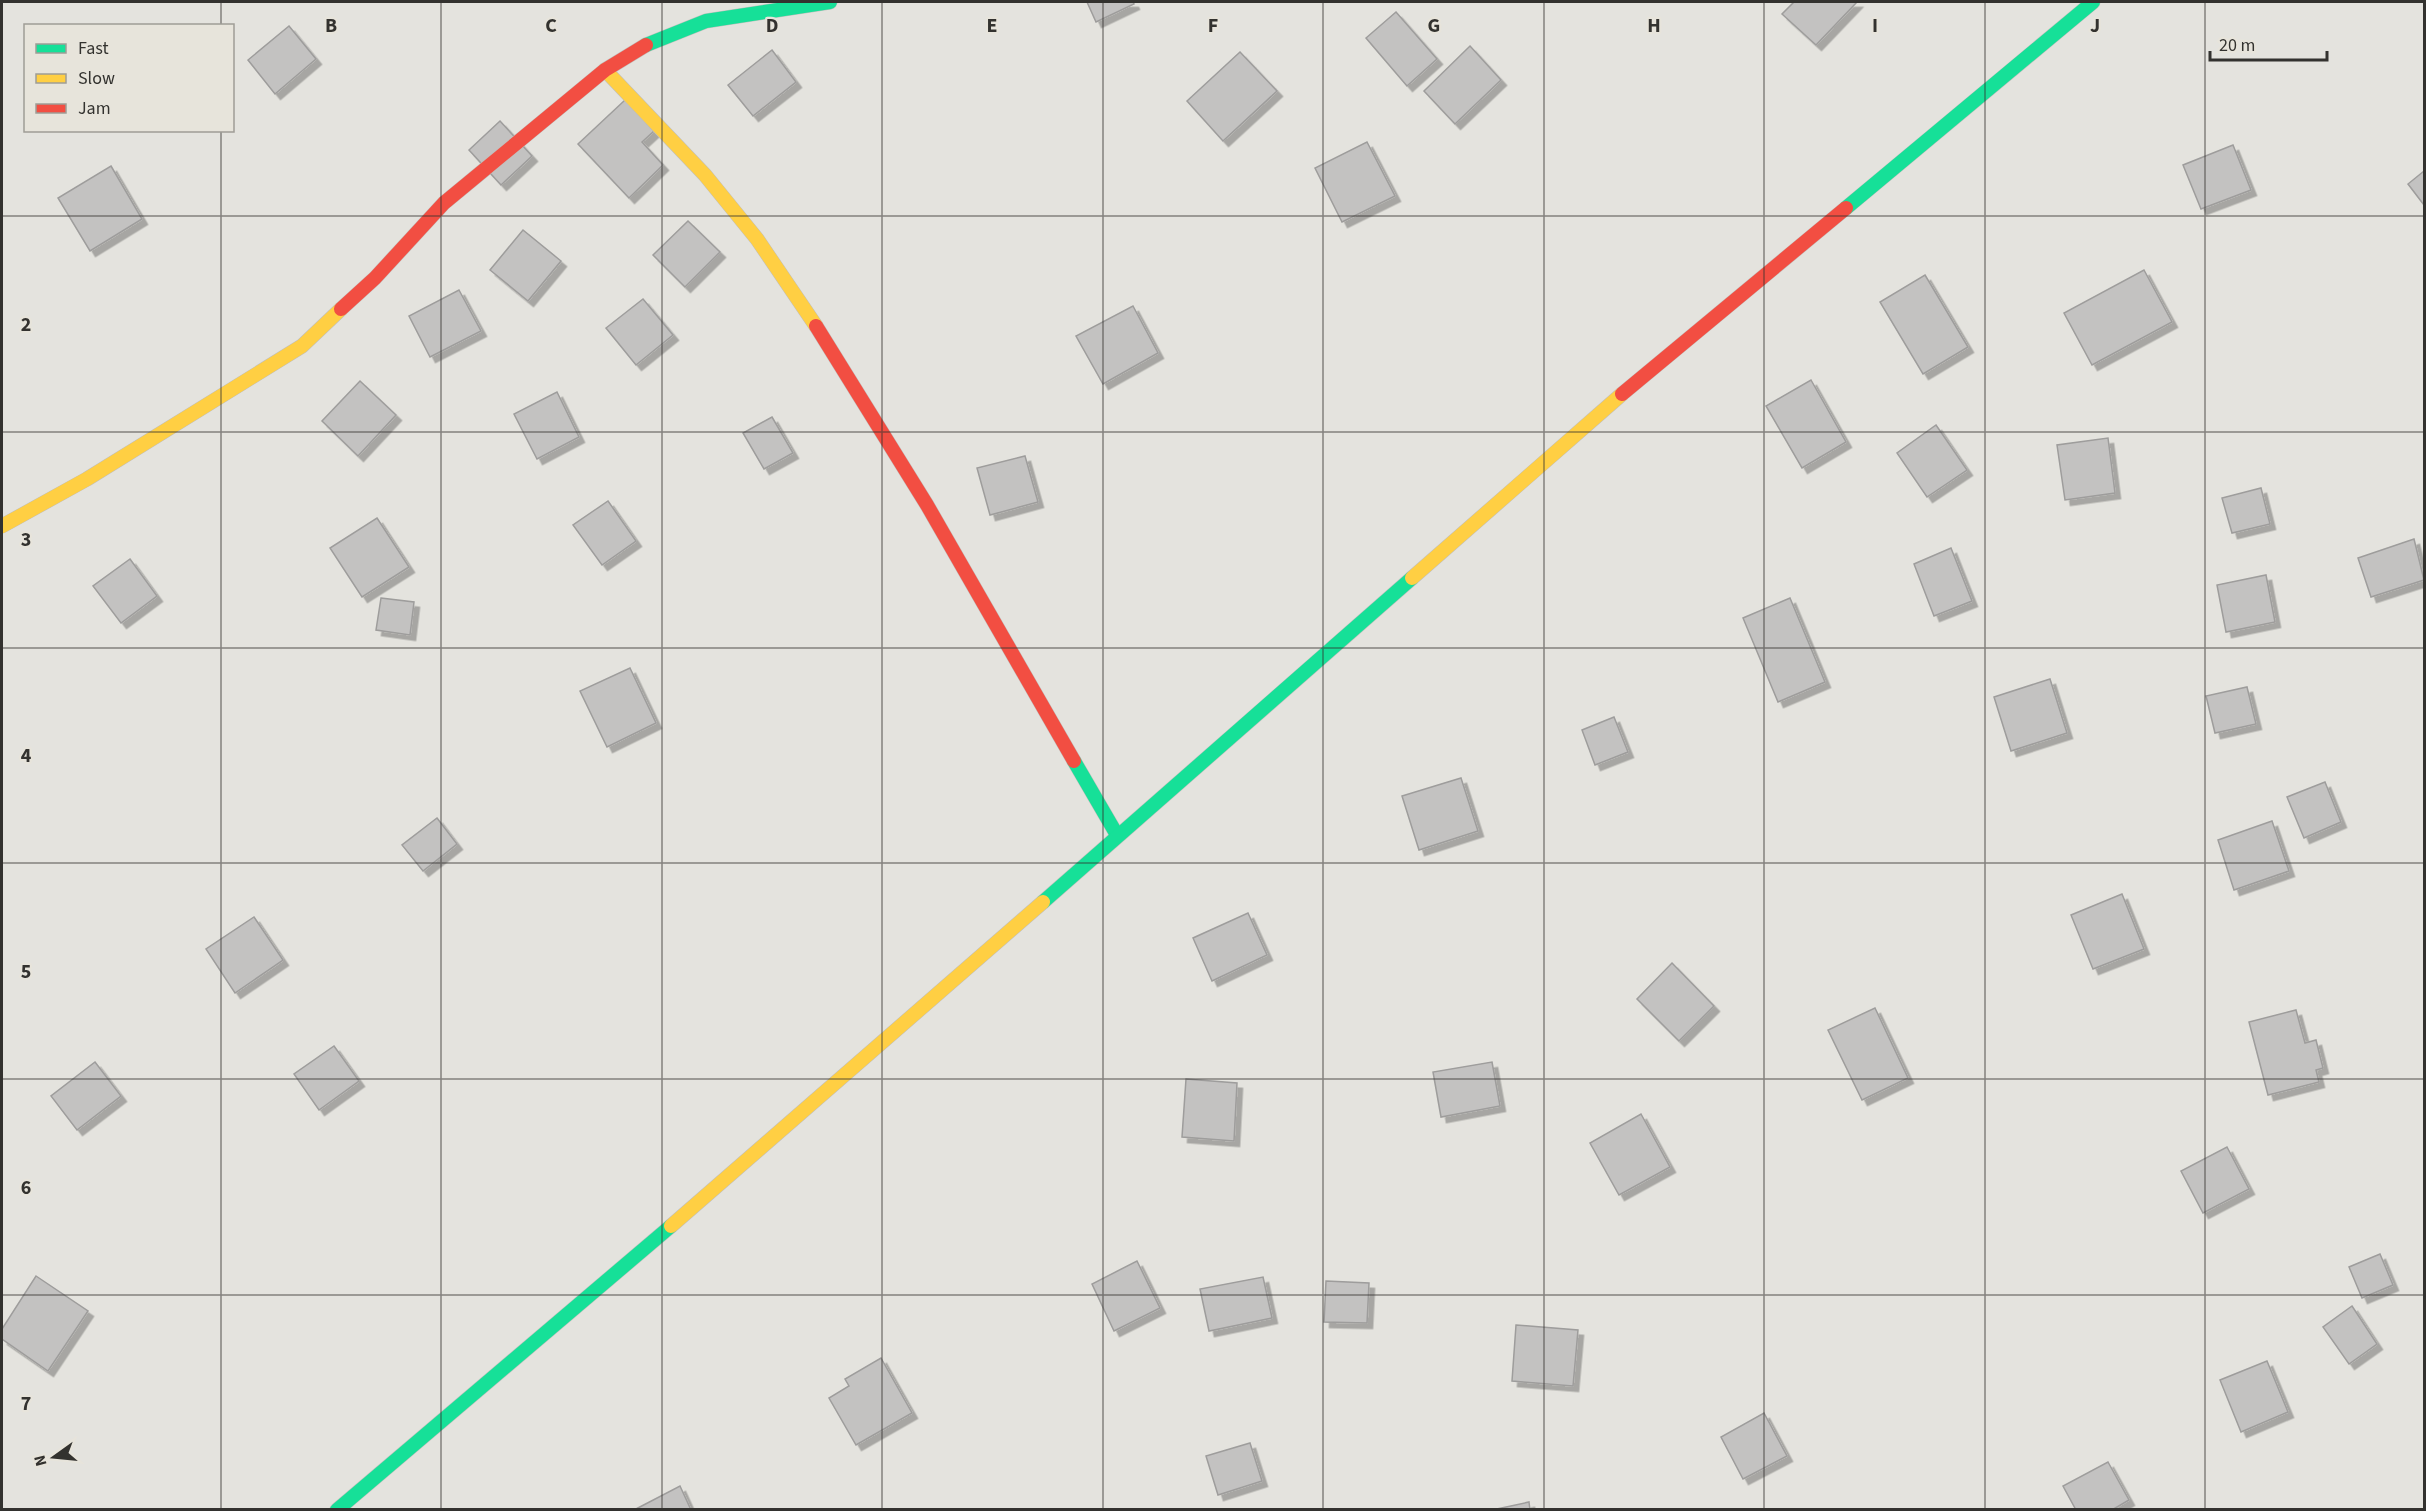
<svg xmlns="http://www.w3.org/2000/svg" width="2426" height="1511" font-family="'Source Sans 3',sans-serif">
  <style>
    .building { fill: #c3c2c1; stroke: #9e9d9c; stroke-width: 1.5; filter: url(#shadow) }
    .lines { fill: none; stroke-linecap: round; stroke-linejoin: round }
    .fast-casing { stroke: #c0bfbc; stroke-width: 15 }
    .slow-casing { stroke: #c0bfbc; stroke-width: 15 }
    .jam-casing { stroke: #c0bfbc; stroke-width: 15 }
    .fast { stroke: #16e098; stroke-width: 14 }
    .slow { stroke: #ffcf43; stroke-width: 14 }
    .jam { stroke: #f24e42; stroke-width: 14 }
    .grid { fill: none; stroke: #33322f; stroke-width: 1.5; stroke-opacity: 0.55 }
    .grid-label { font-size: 20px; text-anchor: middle; font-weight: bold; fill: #33322f; stroke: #e7e4db; stroke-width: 4.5; stroke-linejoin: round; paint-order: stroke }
  </style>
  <defs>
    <filter id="shadow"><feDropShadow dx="5.5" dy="5.5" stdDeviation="0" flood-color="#0004"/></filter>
  </defs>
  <rect width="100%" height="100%" fill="#e4e3de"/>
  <!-- building -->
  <g class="building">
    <polygon points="1087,2 1133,2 1134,4 1096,22"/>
    <polygon points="1794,2 1857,2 1816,45 1782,14"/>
    <polygon points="1396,12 1437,59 1407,86 1366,38"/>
    <polygon points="289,26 316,59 275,94 248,60"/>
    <polygon points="1470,46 1501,80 1455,124 1424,91"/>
    <polygon points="772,50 796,82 753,116 728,85"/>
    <polygon points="1240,52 1277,91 1223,141 1187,101"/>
    <polygon points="625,100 654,131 642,142 663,165 629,198 578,144"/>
    <polygon points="500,121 532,156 501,185 469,150"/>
    <polygon points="1367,142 1395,196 1342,222 1315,168"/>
    <polygon points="2233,145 2251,190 2201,209 2183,165"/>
    <polygon points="111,166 142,219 90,251 58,198"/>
    <polygon points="2424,171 2424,205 2408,184"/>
    <polygon points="688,221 720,252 685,287 653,255"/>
    <polygon points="523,230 561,261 528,301 490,270"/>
    <polygon points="2144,270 2172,322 2092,365 2064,313"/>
    <polygon points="1925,275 1968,347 1923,374 1880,302"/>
    <polygon points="459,290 481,331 430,357 409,316"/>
    <polygon points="643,299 673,335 636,365 606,328"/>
    <polygon points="1133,306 1158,353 1103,384 1076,336"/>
    <polygon points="1811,380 1846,442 1802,468 1766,406"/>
    <polygon points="360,381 396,415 358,456 322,421"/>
    <polygon points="557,392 579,437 537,459 514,414"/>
    <polygon points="772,417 793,453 764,469 743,433"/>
    <polygon points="1936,425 1967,470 1927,497 1897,453"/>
    <polygon points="2108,438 2115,493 2065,500 2057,445"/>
    <polygon points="1025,456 1038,502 990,515 977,468"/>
    <polygon points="2261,488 2270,524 2232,533 2222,498"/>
    <polygon points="608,501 636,541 602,565 573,525"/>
    <polygon points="377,518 409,567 362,597 330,548"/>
    <polygon points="2414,539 2424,580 2371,597 2358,558"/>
    <polygon points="1951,548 1972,601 1934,616 1914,564"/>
    <polygon points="130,559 157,596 121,623 93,586"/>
    <polygon points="2266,575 2275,622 2226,632 2217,585"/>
    <polygon points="381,598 414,602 410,635 376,630"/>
    <polygon points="1790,598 1825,682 1778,702 1743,618"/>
    <polygon points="630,668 656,723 607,747 580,691"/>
    <polygon points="2050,679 2067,733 2011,751 1994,697"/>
    <polygon points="2247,687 2256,724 2215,733 2206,696"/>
    <polygon points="1614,717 1628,752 1595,765 1582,730"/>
    <polygon points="1461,778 1478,831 1419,850 1402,796"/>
    <polygon points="2325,782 2341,822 2304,838 2287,797"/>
    <polygon points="437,818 457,844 423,871 402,845"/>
    <polygon points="2272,821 2289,871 2234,890 2218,840"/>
    <polygon points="2122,894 2144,949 2093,969 2071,915"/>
    <polygon points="1248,913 1267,955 1212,981 1193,938"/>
    <polygon points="254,917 283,960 235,993 206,949"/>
    <polygon points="1672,963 1714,1006 1679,1041 1637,999"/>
    <polygon points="1875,1008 1908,1078 1862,1100 1828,1030"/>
    <polygon points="2296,1010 2305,1043 2316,1040 2323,1068 2316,1070 2319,1082 2268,1095 2249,1022"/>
    <polygon points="334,1046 359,1081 319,1110 294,1074"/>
    <polygon points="95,1062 121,1096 77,1130 51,1096"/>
    <polygon points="1492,1062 1500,1106 1441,1117 1433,1072"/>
    <polygon points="1186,1079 1237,1083 1234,1141 1182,1137"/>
    <polygon points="1641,1114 1670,1167 1619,1195 1590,1143"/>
    <polygon points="2227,1147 2249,1189 2203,1213 2181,1171"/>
    <polygon points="2380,1254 2393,1285 2362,1298 2349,1267"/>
    <polygon points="1137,1261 1160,1308 1114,1331 1092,1284"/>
    <polygon points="36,1276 88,1311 48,1371 2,1339 2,1329"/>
    <polygon points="1263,1277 1272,1318 1209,1331 1200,1289"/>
    <polygon points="1326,1281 1369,1283 1367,1323 1324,1322"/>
    <polygon points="2352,1306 2377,1344 2349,1364 2323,1327"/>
    <polygon points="1516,1325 1578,1330 1573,1386 1512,1381"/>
    <polygon points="881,1358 912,1413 856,1445 829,1398 849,1386 845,1379"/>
    <polygon points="2267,1361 2288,1412 2241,1432 2220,1380"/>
    <polygon points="1764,1413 1787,1456 1743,1479 1721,1437"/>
    <polygon points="1250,1443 1262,1481 1218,1495 1206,1456"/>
    <polygon points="2108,1462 2129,1500 2112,1510 2076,1510 2063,1486"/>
    <polygon points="680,1486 691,1510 634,1510"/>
    <polygon points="1529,1502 1530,1510 1492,1510"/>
  </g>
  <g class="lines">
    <!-- fast casing -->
    <g class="fast-casing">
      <g id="fast">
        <polyline points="646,45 706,21 830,2"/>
        <polyline points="1846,208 2093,2"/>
        <polyline points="1074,761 1117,835"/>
        <polyline points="1043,902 1412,578"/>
        <polyline points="337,1510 671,1226"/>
      </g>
    </g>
    <!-- slow casing -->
    <g class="slow-casing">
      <g id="slow">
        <polyline points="605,70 705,175 757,239 816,326"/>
        <polyline points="2,526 87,479 302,346 341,309"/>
        <polyline points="1412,578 1622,394"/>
        <polyline points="671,1226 1043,902"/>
      </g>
    </g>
    <!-- jam casing -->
    <g class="jam-casing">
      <g id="jam">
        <polyline points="341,309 375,278 444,203 605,70 646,45"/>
        <polyline points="816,326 927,505 1074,761"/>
        <polyline points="1622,394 1846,208"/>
      </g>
    </g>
    <!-- fast -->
    <use href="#fast" class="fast"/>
    <!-- slow -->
    <use href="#slow" class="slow"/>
    <!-- jam -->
    <use href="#jam" class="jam"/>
  </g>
  <!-- grid -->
  <path class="grid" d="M221,2v24M441,2v1508M662,2v1508M882,2v1508M1103,2v1508M1323,2v1508M1544,2v1508M1764,2v1508M1985,2v1508M2205,2v1508M221,130v1380M2,216h2422M2,432h2422M2,648h2422M2,863h2422M2,1079h2422M2,1295h2422"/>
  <g class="grid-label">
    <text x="331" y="32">B</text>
    <text x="551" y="32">C</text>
    <text x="772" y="32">D</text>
    <text x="992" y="32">E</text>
    <text x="1213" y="32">F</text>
    <text x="1434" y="32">G</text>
    <text x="1654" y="32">H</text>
    <text x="1875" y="32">I</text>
    <text x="2095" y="32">J</text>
    <text x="26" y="331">2</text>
    <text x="26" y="546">3</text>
    <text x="26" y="762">4</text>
    <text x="26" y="978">5</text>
    <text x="26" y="1194">6</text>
    <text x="26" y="1410">7</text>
  </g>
  <!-- border -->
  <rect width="2426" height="1511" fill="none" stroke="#33322f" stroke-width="6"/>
  <!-- legend -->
  <rect x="24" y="24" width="210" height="108" fill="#e7e4db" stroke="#9f9d96" stroke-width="1.5"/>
  <rect x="36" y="44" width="30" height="9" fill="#16e098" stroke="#9f9d96" stroke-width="1.5"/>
  <text x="78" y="54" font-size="18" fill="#33322f">Fast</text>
  <rect x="36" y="74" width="30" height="9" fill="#ffcf43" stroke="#9f9d96" stroke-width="1.5"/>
  <text x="78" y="84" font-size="18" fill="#33322f">Slow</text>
  <rect x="36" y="104" width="30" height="9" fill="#f24e42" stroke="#9f9d96" stroke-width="1.5"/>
  <text x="78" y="114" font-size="18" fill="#33322f">Jam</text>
  <!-- north arrow -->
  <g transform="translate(54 1457) rotate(255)" stroke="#e7e4db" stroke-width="4.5" paint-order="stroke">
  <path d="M0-4.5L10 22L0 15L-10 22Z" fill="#33322f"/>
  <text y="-9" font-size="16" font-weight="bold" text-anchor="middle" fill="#33322f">N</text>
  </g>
  <!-- scale -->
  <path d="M2210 51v9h117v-9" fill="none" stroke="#33322f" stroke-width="3"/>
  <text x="2219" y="51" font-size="18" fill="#33322f" stroke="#e7e4db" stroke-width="4.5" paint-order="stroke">20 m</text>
</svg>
